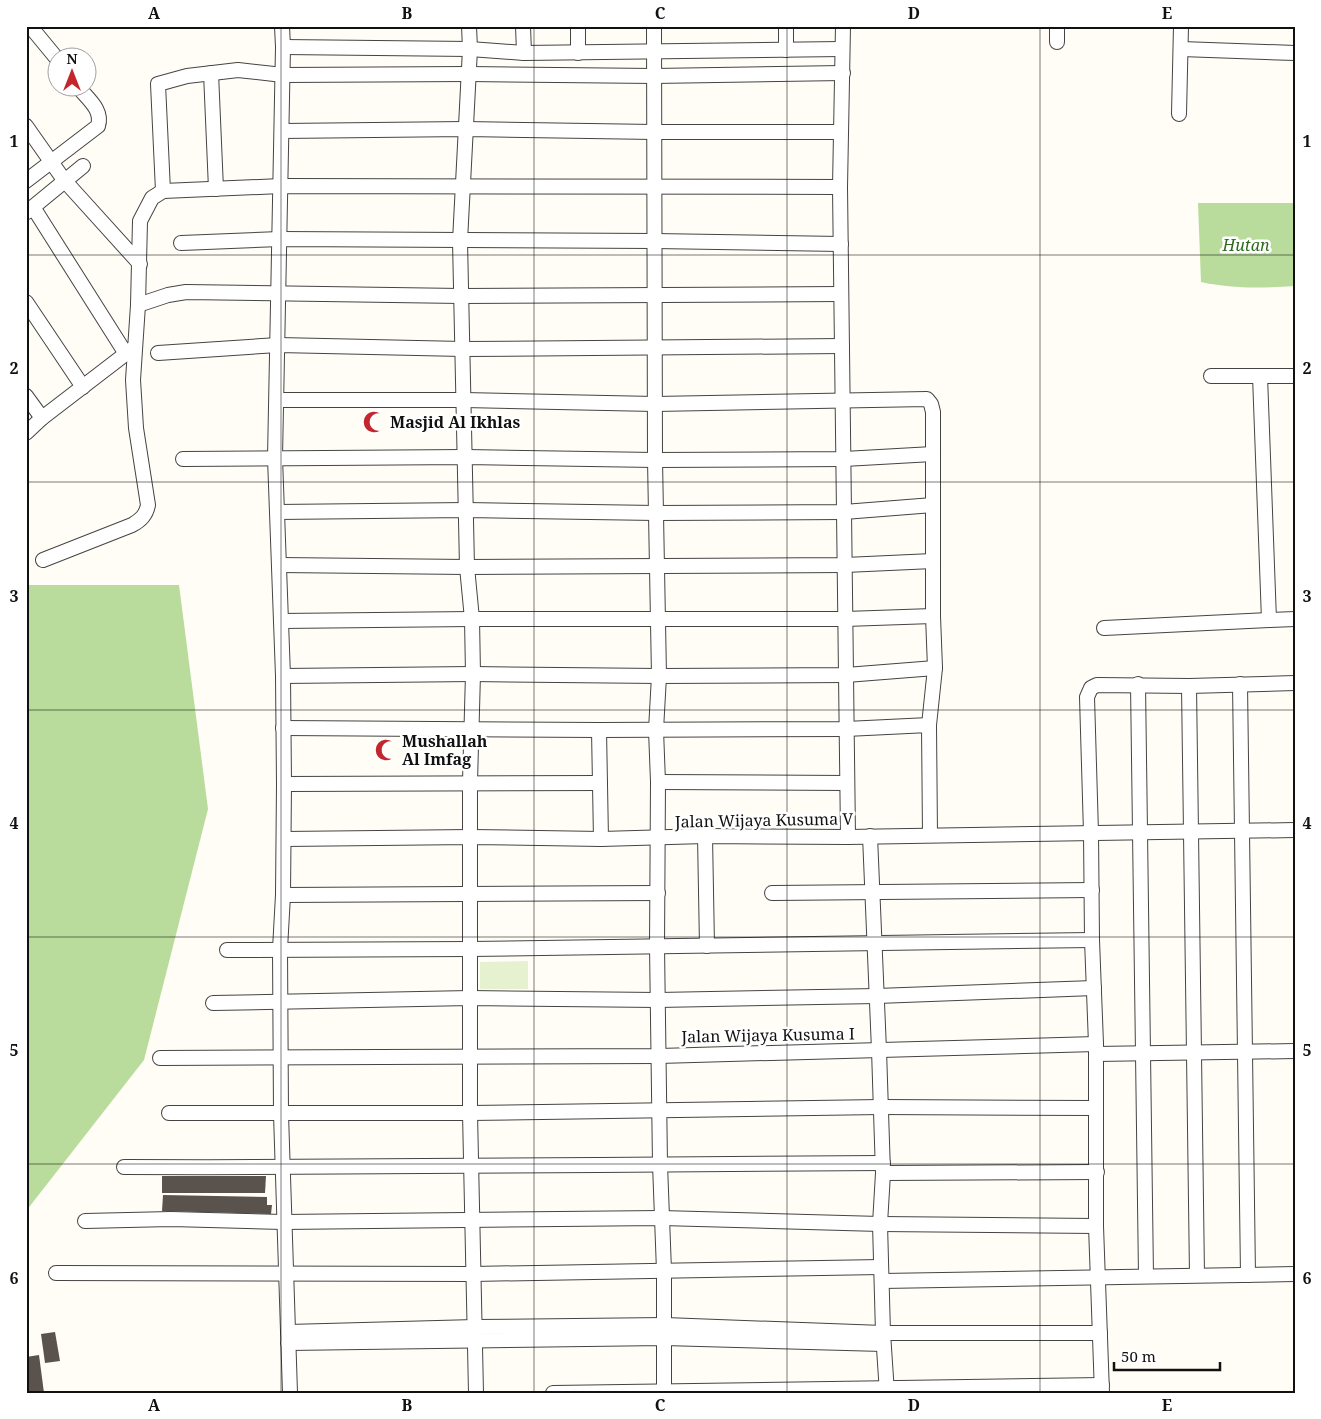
<svg xmlns="http://www.w3.org/2000/svg" width="1321" height="1419" font-family="'Noto Serif',serif">
  <style>
    .forest { fill: #b9dc9c }
    .pitch { fill: #e6f2cf }
    .building { fill: #5a524d }
    .lines { fill: none; stroke-linecap: round; stroke-linejoin: round }
    .minor-casing { stroke: #444; stroke-width: 16 }
    .minor { stroke: #fff; stroke-width: 14 }
    .grid { fill: none; stroke: #111; stroke-width: 1; stroke-opacity: 0.55 }
    .labels { text-anchor: middle; dominant-baseline: central; stroke-width: 5; stroke-linejoin: round; paint-order: stroke }
    .park-label { font-size: 16px; font-style: italic; fill: #2f6b1f; stroke: #fff }
    .poi-label { font-size: 16px; font-weight: bold; fill: #111; stroke: #fff; text-anchor: start }
    .street-label { font-size: 16px; fill: #111; stroke: #fff }
    .neatline { fill: none; stroke: #111; stroke-width: 2 }
    .grid-label { font-size: 16px; text-anchor: middle; font-weight: bold; fill: #111 }
  </style>
  <rect width="100%" height="100%" fill="#fffdf5"/>
  <!-- forest -->
  <g class="forest">
    <path d="M1198,203h97v83c-32,2 -62,3 -94,-4z"/>
    <polygon points="26,585 179,585 208,809 144,1060 26,1211"/>
  </g>
  <!-- pitch -->
  <polygon class="pitch" points="528,961 528,989 480,989 480,962"/>
  <!-- building -->
  <g class="building">
    <polygon points="162,1176 266,1176 265,1193 162,1193"/>
    <polygon points="163,1195 267,1197 267,1205 272,1205 271,1214 162,1211"/>
    <polygon points="55,1332 60,1361 45,1363 41,1334"/>
    <polygon points="39,1355 44,1393 26,1393 26,1357"/>
  </g>
  <g class="lines">
    <!-- minor casing -->
    <g class="minor-casing">
      <g id="minor">
        <polyline points="30,26 58,60"/>
        <polyline points="282,26 283,47 275,458 283,676 284,784 283,895 280,949 281,1114 290,1393"/>
        <polyline points="469,26 470,49 460,241 467,567 472,619 473,674 470,782 470,1113 476,1393"/>
        <polyline points="523,26 524,53"/>
        <polyline points="578,26 578,53"/>
        <polyline points="654,26 655,460 659,676 656,730 658,782 657,946 660,1164 664,1271 664,1393"/>
        <polyline points="843,26 840,187 848,837"/>
        <polyline points="1057,42 1057,26"/>
        <polyline points="283,47 470,49 524,53 842,49"/>
        <polyline points="1181,49 1295,53"/>
        <polyline points="786,50 786,26"/>
        <polyline points="211,73 216,189"/>
        <polyline points="1179,114 1181,26"/>
        <polyline points="26,126 64,180 140,264"/>
        <polyline points="282,131 466,129 654,132 840,132"/>
        <path d="M26,181l72,-55c5,-16 -10,-27 -19,-38"/>
        <polyline points="163,191 158,84 187,76 238,70 283,75 469,74 654,76 843,73"/>
        <polyline points="33,207 126,354"/>
        <polyline points="27,212 83,166"/>
        <polyline points="181,243 280,239 655,241 841,244"/>
        <polyline points="26,302 83,387"/>
        <polyline points="138,305 168,295 186,292 461,296 841,294"/>
        <polyline points="158,353 278,345 463,349 842,346"/>
        <polyline points="1211,376 1260,376"/>
        <polyline points="1295,376 1260,376 1269,620 1295,619"/>
        <polyline points="26,396 42,418"/>
        <polyline points="277,400 464,400 655,404 927,399 931,404 933,412 933,616 935,668 929,725"/>
        <polyline points="26,433 42,418 132,349"/>
        <polyline points="183,459 466,457 655,460 844,459 933,454"/>
        <polyline points="277,512 467,510 656,513 844,512 933,505"/>
        <path d="M43,560l89,-35c9,-5 14,-10 16,-20l-12,-77 -3,-48 5,-75 2,-84 12,-23 11,-7 118,-5 559,1"/>
        <polyline points="279,565 467,567 845,565 933,561"/>
        <polyline points="281,621 472,619 845,619 933,616"/>
        <polyline points="1104,628 1269,620"/>
        <polyline points="283,676 473,674 659,676 846,675 935,668"/>
        <polyline points="1138,684 1146,1276"/>
        <polyline points="1240,684 1248,1275"/>
        <polyline points="1189,686 1197,1275"/>
        <polyline points="283,728 599,730 846,729 929,725 930,835"/>
        <polyline points="599,730 601,839"/>
        <polyline points="658,782 847,783"/>
        <polyline points="284,784 600,783"/>
        <polyline points="705,836 707,946"/>
        <polyline points="870,836 879,1050 883,1173 880,1224 883,1333 887,1393"/>
        <polyline points="284,839 471,837 601,839 705,836 848,837 1295,830"/>
        <polyline points="772,893 1092,890"/>
        <polyline points="283,895 658,893"/>
        <polyline points="227,950 470,949 1092,940"/>
        <polyline points="213,1003 470,998 658,1000 877,996 1094,988"/>
        <polyline points="1096,1054 1295,1051"/>
        <polyline points="160,1058 659,1056 1096,1044"/>
        <polyline points="169,1113 470,1113 881,1107 1096,1108"/>
        <path d="M124,1167c253,1 506,-3 759,-4"/>
        <polyline points="883,1173 1097,1172"/>
        <polyline points="85,1221 171,1219 283,1222 661,1218 880,1224 1096,1226"/>
        <polyline points="56,1273 473,1274 881,1267"/>
        <polyline points="882,1281 1295,1274"/>
        <polyline points="288,1332 475,1327 665,1325 883,1333 1100,1333"/>
        <polyline points="288,1343 664,1338 883,1344"/>
        <polyline points="553,1393 1102,1385"/>
        <polyline points="1102,1393 1096,1226 1096,1044 1092,940 1091,833 1087,697 1091,688 1097,685 1189,686 1295,683"/>
      </g>
    </g>
    <!-- minor -->
    <use href="#minor" class="minor"/>
  </g>
  <!-- grid -->
  <path class="grid" d="M281,26v1367M534,26v1367M787,26v1367M1040,26v1367M26,255h1269M26,482h1269M26,710h1269M26,937h1269M26,1164h1269"/>
  <!-- icons -->
  <defs>
    <g id="mosque-bare" transform="scale(1.725)"><path d="M3.5-4.9A6 6 0 1 0 3.5 4.9A5 5 0 1 1 3.5-4.9Z" fill="#c4262e" stroke="#fff" stroke-width="2.5" paint-order="stroke"/></g>
  </defs>
  <g fill-rule="evenodd">
    <use href="#mosque-bare" x="374" y="422"/>
    <use href="#mosque-bare" x="386" y="750"/>
  </g>
  <g class="labels">
    <!-- park labels -->
    <g class="park-label">
      <text x="1246" y="245">Hutan</text>
    </g>
    <!-- poi labels -->
    <g class="poi-label">
      <text x="390" y="422">Masjid Al Ikhlas</text>
      <text x="402" y="741">Mushallah<tspan x="402" dy="18">Al Imfag</tspan></text>
    </g>
    <!-- street labels -->
    <g class="street-label">
      <text transform="translate(764 820) rotate(-1)">Jalan Wijaya Kusuma V</text>
      <text transform="translate(768 1035) rotate(-1)">Jalan Wijaya Kusuma I</text>
    </g>
  </g>
  <!-- border -->
  <rect width="1321" height="1419" fill="none" stroke="#ffffff" stroke-width="55"/>
  <!-- north arrow -->
  <g transform="translate(72 72)"><circle r="24" fill="#ffffff" stroke="#a0a0a0"/>
  <path d="M0-4L9 19L0 12L-9 19Z" fill="#c4262e"/>
  <text y="-8" font-size="14" font-weight="bold" text-anchor="middle" fill="#111111">N</text>
  </g>
  <!-- scale -->
  <path d="M1114 1362v8h106v-8" fill="none" stroke="#111111" stroke-width="2.5"/>
  <text x="1121" y="1362" font-size="15" fill="#111111" stroke="#ffffff" stroke-width="4" paint-order="stroke">50 m</text>
  <rect x="28" y="28" width="1266" height="1364" class="neatline"/>
  <g class="grid-label">
    <text x="154" y="19">A</text>
    <text x="407" y="19">B</text>
    <text x="660" y="19">C</text>
    <text x="914" y="19">D</text>
    <text x="1167" y="19">E</text>
    <text x="14" y="147">1</text>
    <text x="1307" y="147">1</text>
    <text x="14" y="374">2</text>
    <text x="1307" y="374">2</text>
    <text x="14" y="602">3</text>
    <text x="1307" y="602">3</text>
    <text x="14" y="829">4</text>
    <text x="1307" y="829">4</text>
    <text x="14" y="1056">5</text>
    <text x="1307" y="1056">5</text>
    <text x="14" y="1284">6</text>
    <text x="1307" y="1284">6</text>
    <text x="154" y="1411">A</text>
    <text x="407" y="1411">B</text>
    <text x="660" y="1411">C</text>
    <text x="914" y="1411">D</text>
    <text x="1167" y="1411">E</text>
  </g>
</svg>
